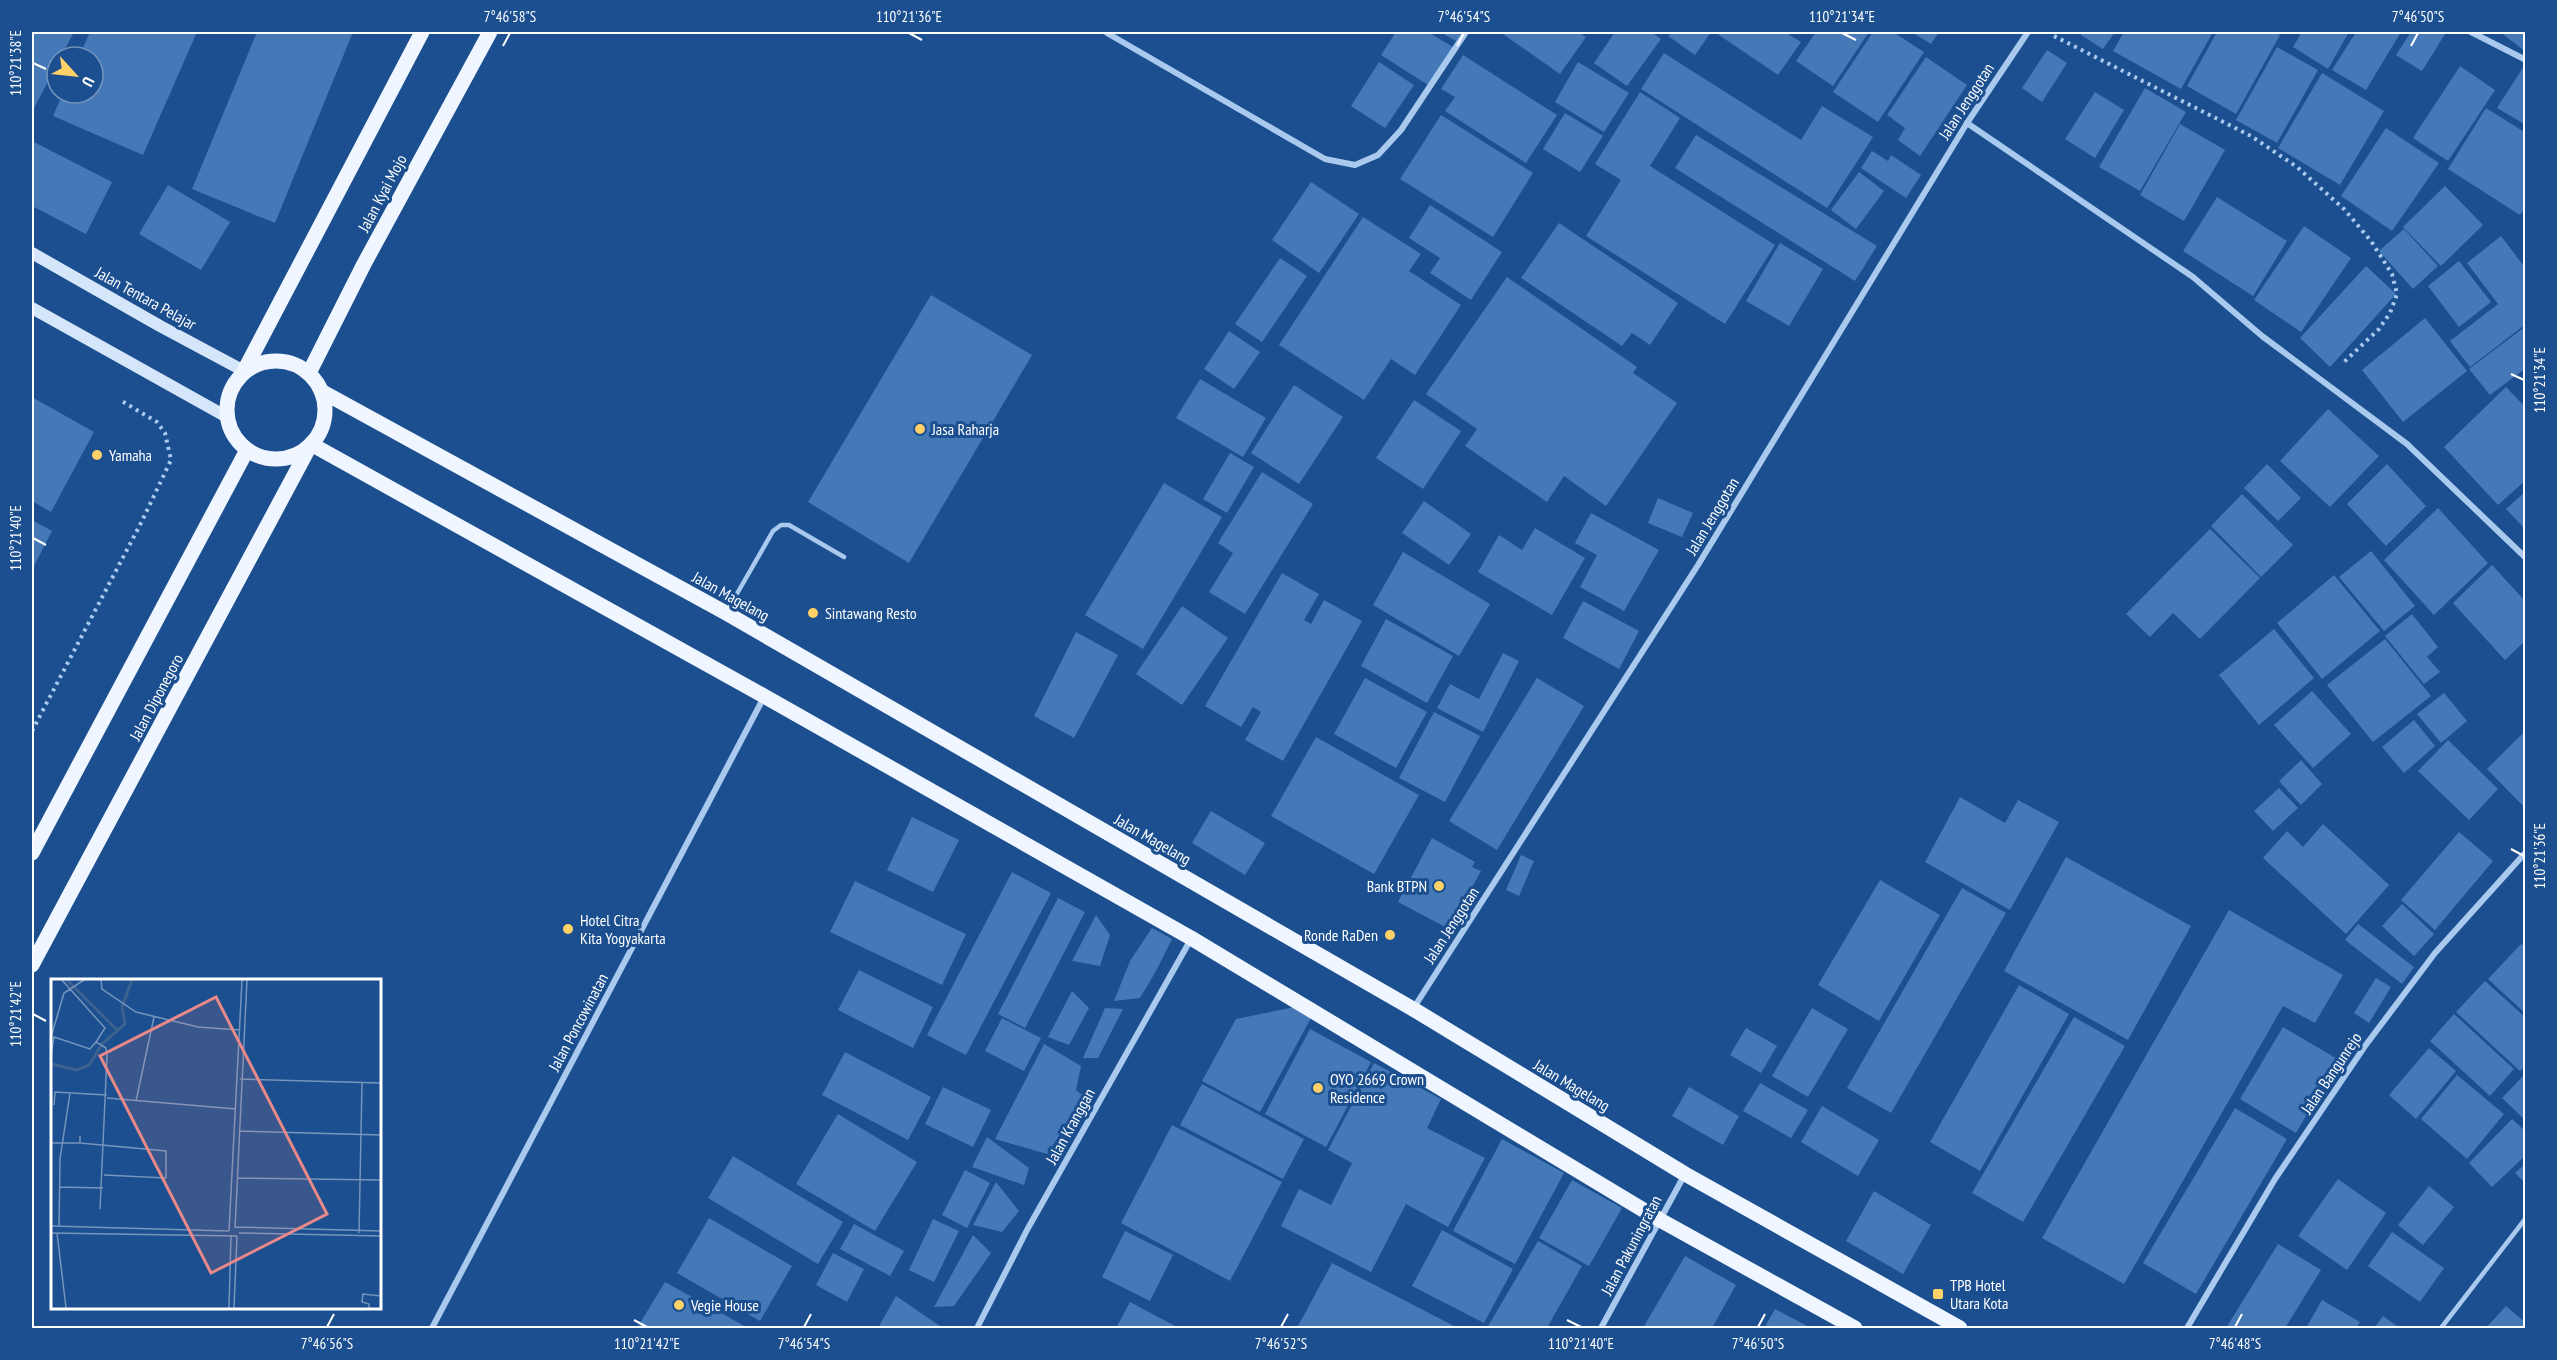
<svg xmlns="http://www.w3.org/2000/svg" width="2557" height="1360" font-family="'PT Sans Narrow',sans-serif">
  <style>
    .building { fill: #4478b7 }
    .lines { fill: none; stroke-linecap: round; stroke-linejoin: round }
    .path { stroke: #a9c9ee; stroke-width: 4; stroke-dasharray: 3 4.5; stroke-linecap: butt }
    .service { stroke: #a9c9ee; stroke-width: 4.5 }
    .minor { stroke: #a9c9ee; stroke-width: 6 }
    .secondary { stroke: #d6e6fa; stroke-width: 12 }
    .primary { stroke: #f0f6ff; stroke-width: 15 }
    .ticks { fill: none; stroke: #fff; stroke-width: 2 }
    .poi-dot { fill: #ffd166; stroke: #1b4f8f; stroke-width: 2 }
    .labels { text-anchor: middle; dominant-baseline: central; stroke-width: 6; stroke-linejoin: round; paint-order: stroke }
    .street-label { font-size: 16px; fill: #fff; stroke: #1b4f8f }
    .poi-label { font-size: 16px; fill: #fff; stroke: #1b4f8f; text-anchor: start }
    .inset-river { fill: none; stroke: #3c6290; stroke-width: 3 }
    .inset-road { fill: none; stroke: #7695bc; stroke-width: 1.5 }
    .view { fill: #e88989; fill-opacity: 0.15; stroke: #e88989; stroke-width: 3 }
    .inset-edge { fill: none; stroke: #fff; stroke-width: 3 }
    .neatline { fill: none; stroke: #fff; stroke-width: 2 }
    .ticks-label { font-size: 15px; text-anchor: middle; fill: #fff }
  </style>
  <rect width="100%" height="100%" fill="#1b4f8f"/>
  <!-- building -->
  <g class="building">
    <polygon points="32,32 74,32 61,57 57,57 57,64 32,112"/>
    <polygon points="90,32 197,32 143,155 53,116 63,93 93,93 93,57 79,57"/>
    <polygon points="257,32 353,32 275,223 192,189"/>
    <polygon points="1396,32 1428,32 1453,47 1428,85 1381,55"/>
    <polygon points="1440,32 1462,32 1456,41"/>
    <polygon points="1500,32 1578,32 1586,37 1560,74"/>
    <polygon points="1615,32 1651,32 1661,39 1627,86 1594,63"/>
    <polygon points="1671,32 1711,32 1695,55 1668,36"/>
    <polygon points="1717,32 1785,32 1801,42 1778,75 1716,33"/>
    <polygon points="1816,32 1869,32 1833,86 1796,61"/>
    <polygon points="1873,32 1893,32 1924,52 1878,122 1833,92"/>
    <polygon points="1912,32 1939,32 1931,44"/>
    <polygon points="2084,32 2115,32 2103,49 2081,35"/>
    <polygon points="2124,32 2213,32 2181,89 2113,51"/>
    <polygon points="2217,32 2273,32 2280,35 2236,114 2187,86"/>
    <polygon points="2302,32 2349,32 2328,69 2293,47"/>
    <polygon points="2356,32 2401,32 2366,90 2332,70"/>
    <polygon points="2411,32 2441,32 2445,34 2422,71 2396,55"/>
    <polygon points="2500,32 2526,32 2526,52"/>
    <polygon points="2277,47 2318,70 2277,143 2236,120"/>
    <polygon points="2047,50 2067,63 2042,102 2022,88"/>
    <polygon points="1664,53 1801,140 1822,106 1873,137 1827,208 1641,89"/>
    <polygon points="1463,55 1557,115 1526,163 1445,111 1455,97 1441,89"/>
    <polygon points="1926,57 1967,85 1920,156 1898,140 1905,128 1887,115"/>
    <polygon points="1379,62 1414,85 1385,128 1351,106"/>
    <polygon points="1578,62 1629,93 1604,132 1555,102"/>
    <polygon points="2460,66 2495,90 2448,161 2413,138"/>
    <polygon points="2524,66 2526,67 2526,125 2497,108"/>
    <polygon points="2322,73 2384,111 2340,185 2278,148"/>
    <polygon points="2145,88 2186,112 2140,191 2099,167"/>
    <polygon points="1640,92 1680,118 1650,166 1775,245 1725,324 1586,236 1621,180 1595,164"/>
    <polygon points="2095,92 2124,110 2095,158 2065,139"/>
    <polygon points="2486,108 2526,133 2526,206 2520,215 2448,169"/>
    <polygon points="1565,113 1603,136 1580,172 1543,149"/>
    <polygon points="1441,115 1533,173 1493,237 1400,179"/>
    <polygon points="2180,124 2225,150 2184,221 2140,195"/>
    <polygon points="2386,128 2439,163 2392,231 2341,196"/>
    <polygon points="1696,135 1877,246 1855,281 1675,168"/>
    <polygon points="32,141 112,182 86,234 32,206"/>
    <polygon points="1872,151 1888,161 1891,155 1921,175 1906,198 1861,168"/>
    <polygon points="1859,172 1884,191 1856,229 1831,210"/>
    <polygon points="1311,182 1359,214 1319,273 1272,240"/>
    <polygon points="168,185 230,222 201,270 139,234"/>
    <polygon points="2445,186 2483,225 2441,266 2403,227"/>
    <polygon points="2217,197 2287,241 2253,296 2183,251"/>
    <polygon points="1430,205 1502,252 1471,300 1430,273 1440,258 1409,238"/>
    <polygon points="1363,217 1421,254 1409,271 1461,305 1415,375 1391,359 1364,400 1279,345"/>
    <polygon points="1559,223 1678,303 1650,345 1632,333 1622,346 1521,278"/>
    <polygon points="2304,226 2351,258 2301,332 2254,300"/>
    <polygon points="2404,229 2438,266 2413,289 2379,251"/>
    <polygon points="2501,236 2526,269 2526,324 2470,367 2450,341 2498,304 2467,263"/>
    <polygon points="1780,243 1823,269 1789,326 1746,301"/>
    <polygon points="1280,258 1307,276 1262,342 1235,324"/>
    <polygon points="2459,261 2491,302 2459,327 2428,286"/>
    <polygon points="2366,266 2396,294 2330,367 2300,338"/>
    <polygon points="1507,277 1637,367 1633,373 1677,403 1606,506 1564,476 1547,502 1465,446 1477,429 1426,394"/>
    <polygon points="931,295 1032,355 909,563 808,502"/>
    <polygon points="2425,318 2467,371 2403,422 2362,370"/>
    <polygon points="2526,326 2526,368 2490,395 2469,369"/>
    <polygon points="1229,331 1260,352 1234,389 1204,369"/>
    <polygon points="1200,379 1266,418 1243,457 1176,418"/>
    <polygon points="1294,385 1343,417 1299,484 1251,453"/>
    <polygon points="2506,387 2526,408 2526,480 2498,505 2444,447"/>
    <polygon points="32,397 94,432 51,512 32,501"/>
    <polygon points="1414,400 1461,431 1423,489 1376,458"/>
    <polygon points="2328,409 2379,456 2330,507 2280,461"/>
    <polygon points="1230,453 1254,467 1227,513 1203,499"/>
    <polygon points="2267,464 2301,498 2278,521 2244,488"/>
    <polygon points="2387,464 2426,506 2386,546 2347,504"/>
    <polygon points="1262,472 1313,504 1245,614 1209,592 1233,553 1218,543"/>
    <polygon points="1164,483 1222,517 1143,649 1085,615"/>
    <polygon points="2526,491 2526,530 2506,509"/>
    <polygon points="2242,494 2293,545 2261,577 2211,526"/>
    <polygon points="1658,498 1693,513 1682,537 1648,523"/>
    <polygon points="1424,501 1471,534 1449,565 1402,533"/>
    <polygon points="2438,508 2488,563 2434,615 2384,560"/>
    <polygon points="1591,513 1659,550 1624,611 1580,587 1597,555 1575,543"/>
    <polygon points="32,520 52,531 32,570"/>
    <polygon points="1535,528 1585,558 1552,615 1478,572 1499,535 1522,550"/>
    <polygon points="2210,529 2260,578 2200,639 2173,613 2150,637 2126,614"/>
    <polygon points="2371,551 2415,606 2384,631 2339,577"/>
    <polygon points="1403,552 1490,604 1459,656 1373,605"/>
    <polygon points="2492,565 2526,602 2526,640 2505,660 2453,603"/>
    <polygon points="1282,573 1319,594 1304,620 1311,624 1324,600 1362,621 1283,761 1245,740 1261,712 1253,707 1241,727 1205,706"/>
    <polygon points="2334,575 2380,631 2322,679 2277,623"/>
    <polygon points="1583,601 1639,631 1619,669 1563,638"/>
    <polygon points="1182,606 1228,638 1182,705 1136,674"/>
    <polygon points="2412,614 2438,647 2427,657 2440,672 2424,684 2385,636"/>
    <polygon points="1386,619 1453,656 1427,703 1361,666"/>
    <polygon points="2274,629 2314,678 2259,725 2219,675"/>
    <polygon points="1076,632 1118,655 1074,738 1034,716"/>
    <polygon points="2385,639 2431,696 2373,742 2327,685"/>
    <polygon points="1503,653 1519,661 1483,732 1437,708 1450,684 1479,699"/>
    <polygon points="1365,678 1427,712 1396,768 1334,734"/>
    <polygon points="1537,678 1584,706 1497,850 1449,821"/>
    <polygon points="2312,691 2351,734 2313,768 2274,725"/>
    <polygon points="2444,693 2467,721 2441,743 2417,714"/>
    <polygon points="1434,712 1480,736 1445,802 1399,778"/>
    <polygon points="2414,720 2435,746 2404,773 2382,747"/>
    <polygon points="2526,730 2526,809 2487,769"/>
    <polygon points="1316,737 1419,795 1374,874 1271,816"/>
    <polygon points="2448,740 2498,789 2469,820 2418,771"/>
    <polygon points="2301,760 2322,784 2301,805 2279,781"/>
    <polygon points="2279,788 2298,808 2273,831 2254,811"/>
    <polygon points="1960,797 2005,823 2018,800 2059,822 2010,910 1925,862"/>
    <polygon points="1211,811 1265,843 1245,875 1192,843"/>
    <polygon points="912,817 959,840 933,892 887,870"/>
    <polygon points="2323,824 2389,885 2346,934 2263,858 2287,831 2303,847"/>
    <polygon points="2459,832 2493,861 2435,930 2401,900"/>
    <polygon points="1432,838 1475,862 1472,867 1481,871 1449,929 1398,902"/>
    <polygon points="1521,855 1534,861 1519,896 1506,890"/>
    <polygon points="2066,857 2191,926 2128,1040 2004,971"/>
    <polygon points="1012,872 1051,893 966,1055 927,1035"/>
    <polygon points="1880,880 1940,915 1879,1021 1818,985"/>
    <polygon points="855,881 966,934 942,985 830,932"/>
    <polygon points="1962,888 2006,913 1891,1113 1847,1088"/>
    <polygon points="1058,898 1085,912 1025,1028 998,1014"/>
    <polygon points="2402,904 2434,934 2414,956 2382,926"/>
    <polygon points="2229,910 2343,975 2315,1023 2283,1006 2124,1284 2042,1238"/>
    <polygon points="1096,915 1110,935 1100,966 1072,961"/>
    <polygon points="2358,924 2414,967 2402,984 2345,940"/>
    <polygon points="1152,928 1172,939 1156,971 1140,998 1114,1001 1130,961"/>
    <polygon points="2521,944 2526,948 2526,1014 2488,979"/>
    <polygon points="859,970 933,1007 913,1048 838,1010"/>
    <polygon points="2376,978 2391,987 2369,1023 2354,1013"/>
    <polygon points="2485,981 2526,1018 2526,1066 2520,1071 2456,1012"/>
    <polygon points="2019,985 2069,1014 1980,1171 1930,1142"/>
    <polygon points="1072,991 1089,1008 1069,1045 1048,1037"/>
    <polygon points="1295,1007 1311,1018 1260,1112 1202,1081 1236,1019"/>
    <polygon points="1105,1008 1123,1009 1098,1058 1083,1058"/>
    <polygon points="1812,1008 1848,1029 1808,1097 1772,1076"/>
    <polygon points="2454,1014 2514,1069 2490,1096 2430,1041"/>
    <polygon points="2074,1017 2125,1046 2023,1222 1972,1193"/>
    <polygon points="1002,1018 1041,1038 1024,1071 985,1051"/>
    <polygon points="2283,1027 2339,1060 2296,1133 2240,1099"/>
    <polygon points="1746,1028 1777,1046 1761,1073 1730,1055"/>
    <polygon points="1310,1029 1371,1062 1326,1147 1265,1114"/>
    <polygon points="1044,1044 1081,1066 1076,1090 1085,1097 1047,1154 995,1139"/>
    <polygon points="2429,1048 2456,1071 2416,1119 2389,1095"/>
    <polygon points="845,1052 931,1097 908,1140 822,1095"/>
    <polygon points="1374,1063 1441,1099 1427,1128 1485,1158 1448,1227 1406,1204 1371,1272 1281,1226 1299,1189 1331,1205 1352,1163 1328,1150"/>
    <polygon points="2526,1073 2526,1121 2502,1098"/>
    <polygon points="2457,1075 2504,1114 2467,1159 2421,1119"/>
    <polygon points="1760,1083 1808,1110 1791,1138 1743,1111"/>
    <polygon points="1202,1084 1304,1139 1283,1179 1180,1125"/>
    <polygon points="943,1087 991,1110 973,1147 925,1124"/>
    <polygon points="1689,1087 1739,1116 1723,1145 1672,1116"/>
    <polygon points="1822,1106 1879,1140 1858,1176 1801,1142"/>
    <polygon points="2235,1108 2287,1139 2196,1294 2143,1263"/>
    <polygon points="838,1114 917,1162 875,1231 796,1184"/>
    <polygon points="2512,1119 2526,1132 2526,1155 2492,1187 2469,1163"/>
    <polygon points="1172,1125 1282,1182 1230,1281 1121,1223"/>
    <polygon points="987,1137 1029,1168 1024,1185 972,1167"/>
    <polygon points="1502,1139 1564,1173 1515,1264 1453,1231"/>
    <polygon points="733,1156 843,1222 818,1264 708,1198"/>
    <polygon points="2526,1163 2526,1184 2515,1173"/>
    <polygon points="965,1170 990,1183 967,1228 942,1215"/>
    <polygon points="2338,1179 2386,1213 2347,1270 2298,1236"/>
    <polygon points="1572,1180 1622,1208 1589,1266 1539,1238"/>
    <polygon points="996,1182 1019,1211 1002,1232 973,1225"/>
    <polygon points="2429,1186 2454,1207 2423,1245 2398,1225"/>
    <polygon points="1874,1191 1931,1225 1903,1274 1846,1241"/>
    <polygon points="709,1218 792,1266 760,1321 677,1273"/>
    <polygon points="933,1219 959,1231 934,1282 909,1270"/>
    <polygon points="854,1224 904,1251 890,1276 840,1249"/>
    <polygon points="1442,1230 1513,1269 1484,1323 1412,1286"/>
    <polygon points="1125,1231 1173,1255 1150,1301 1102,1277"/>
    <polygon points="2392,1232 2444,1268 2420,1302 2368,1266"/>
    <polygon points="973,1235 991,1253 954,1306 934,1307"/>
    <polygon points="1538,1241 1582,1266 1547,1328 1487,1328"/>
    <polygon points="2278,1244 2321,1270 2285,1328 2226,1328"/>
    <polygon points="833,1253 864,1269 847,1302 816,1285"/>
    <polygon points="1685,1256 1736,1285 1712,1328 1643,1328"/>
    <polygon points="1332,1263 1458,1328 1297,1328"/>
    <polygon points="665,1282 748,1328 637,1328"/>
    <polygon points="896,1296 940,1326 939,1328 878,1328"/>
    <polygon points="2322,1300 2360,1322 2356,1328 2306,1328"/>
    <polygon points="1130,1302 1179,1328 1116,1328"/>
    <polygon points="2506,1306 2526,1323 2526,1328 2486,1328"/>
    <polygon points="1775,1309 1811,1328 1764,1328"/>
    <polygon points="2383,1316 2400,1328 2374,1328"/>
  </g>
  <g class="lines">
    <!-- path -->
    <g class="path">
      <polyline points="2054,36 2251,136 2297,167 2344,209 2371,241 2392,274 2397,294 2390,313 2379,329 2344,362"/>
      <polyline points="32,731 141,523 171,460 165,433 157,422 120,400"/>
    </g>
    <!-- service -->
    <g class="service">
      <polyline points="727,611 773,531 781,525 789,525 844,557"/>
      <polyline points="2441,1328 2526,1218"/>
    </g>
    <!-- minor -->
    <g class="minor">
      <polyline points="1108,32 1107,33 1325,159 1355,165 1378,155 1401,130 1466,32"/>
      <polyline points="2471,32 2526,60"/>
      <polyline points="1967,123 2193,277 2262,336 2407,444 2526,558"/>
      <polyline points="1413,1009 1698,565 1967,123 2028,32"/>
      <polyline points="432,1328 764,697"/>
      <polyline points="977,1328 1027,1230 1191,939"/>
      <polyline points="1601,1328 1685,1174"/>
      <polyline points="2187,1328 2275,1179 2365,1046 2435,953 2526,852"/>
    </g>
    <!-- secondary -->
    <g class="secondary">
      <polyline points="32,253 160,326 244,371"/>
      <polyline points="32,308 227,417"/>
    </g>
    <!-- primary -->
    <g class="primary">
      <circle cx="276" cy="410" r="49"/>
      <polyline points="244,371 422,32"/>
      <polyline points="309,373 364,264 490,32"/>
      <polyline points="321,391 726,613 1413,1009 1685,1174 1960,1328"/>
      <polyline points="311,444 764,696 1191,938 1660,1220 1855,1328"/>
      <polyline points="32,853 247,450"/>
      <polyline points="32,965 311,444"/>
    </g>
  </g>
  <!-- ticks -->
  <path class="ticks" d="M909,33l13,7M1842,33l14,7M503,46l7,-13M1457,46l7,-13M2411,46l7,-13M33,63l13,6M2511,374l13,6M33,538l13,7M2511,849l13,7M33,1014l13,7M634,1320l13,7M1567,1320l14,7M327,1327l7,-13M804,1327l7,-13M1281,1327l7,-13M1758,1327l7,-13M2235,1327l7,-13"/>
  <!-- markers -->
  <g class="poi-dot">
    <circle cx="920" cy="429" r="6"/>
    <circle cx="97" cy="455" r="6"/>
    <circle cx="813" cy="613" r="6"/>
    <circle cx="1439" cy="886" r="6"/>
    <circle cx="568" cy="929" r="6"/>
    <circle cx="1390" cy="935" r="6"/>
    <circle cx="1318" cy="1088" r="6"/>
    <rect x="1932" y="1288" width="12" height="12" rx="3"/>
    <circle cx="679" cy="1305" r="6"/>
  </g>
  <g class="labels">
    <!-- street labels -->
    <g class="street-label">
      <text transform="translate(1966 101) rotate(-57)">Jalan Jenggotan</text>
      <text transform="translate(382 193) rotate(-62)">Jalan Kyai Mojo</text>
      <text transform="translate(146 298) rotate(29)">Jalan Tentara Pelajar</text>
      <text transform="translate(1712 516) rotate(-59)">Jalan Jenggotan</text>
      <text transform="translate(731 596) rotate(29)">Jalan Magelang</text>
      <text transform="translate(156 697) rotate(-62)">Jalan Diponegoro</text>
      <text transform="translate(1153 839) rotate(30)">Jalan Magelang</text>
      <text transform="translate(1451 925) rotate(-57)">Jalan Jenggotan</text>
      <text transform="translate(578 1022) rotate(-62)">Jalan Poncowinatan</text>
      <text transform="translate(2331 1073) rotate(-56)">Jalan Bangunrejo</text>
      <text transform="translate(1572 1085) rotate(31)">Jalan Magelang</text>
      <text transform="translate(1070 1126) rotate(-61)">Jalan Kranggan</text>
      <text transform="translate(1631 1245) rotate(-62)">Jalan Pakuningratan</text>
    </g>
    <!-- poi labels -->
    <g class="poi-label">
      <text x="932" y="429">Jasa Raharja</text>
      <text x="109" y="455">Yamaha</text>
      <text x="825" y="613">Sintawang Resto</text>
      <text x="1427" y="886" text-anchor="end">Bank BTPN</text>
      <text x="580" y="920">Hotel Citra<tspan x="580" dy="18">Kita Yogyakarta</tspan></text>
      <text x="1378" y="935" text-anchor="end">Ronde RaDen</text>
      <text x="1330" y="1079">OYO 2669 Crown<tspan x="1330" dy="18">Residence</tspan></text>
      <text x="1950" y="1285">TPB Hotel<tspan x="1950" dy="18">Utara Kota</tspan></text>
      <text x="691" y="1305">Vegie House</text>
    </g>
  </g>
  <!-- overview -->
  <g transform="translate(51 979)">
    <rect width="330" height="330" fill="#1b4f8f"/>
    <path class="inset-river" d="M16,1l51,51M0,85l26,6 12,-5 14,-22 22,-19 -3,-17 10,-27"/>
    <path class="inset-road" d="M11,1l43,48 -9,14 10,6 1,8 -7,153M50,1l1,9 34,23 62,15 42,3M0,58l13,-44 20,-13M0,76l3,-18 36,12 6,-7M189,100l141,4M56,119l129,11M85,122l18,-84M3,126l1,-13 52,3M188,152l142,4M0,164h29v-7M29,164l86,8v27l-62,-3M186,199l144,2M8,208l44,1M0,247l178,5M8,248l1,-68 10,-66M184,248l146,4M184,249l12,-248M178,252l13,-251M0,254l186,3M6,254l9,75M188,254l142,3M308,254l3,-150M178,329l2,-73M183,329l3,-72M318,329v-4l-7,-2 1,-8 18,2"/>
    <path class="view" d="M165,18l111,217 -116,59 -111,-217z"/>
    <rect width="330" height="330" class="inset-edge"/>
  </g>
  <!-- border -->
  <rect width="2557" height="1360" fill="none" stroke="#1b4f8f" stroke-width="66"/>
  <!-- north arrow -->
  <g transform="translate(75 75) rotate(117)"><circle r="28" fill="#1b4f8f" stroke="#7695bc" stroke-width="1.5"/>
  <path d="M0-4.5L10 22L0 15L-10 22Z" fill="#ffd166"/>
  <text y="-9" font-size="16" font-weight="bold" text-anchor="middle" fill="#ffffff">U</text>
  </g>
  <rect x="33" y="33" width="2491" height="1294" class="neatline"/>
  <g class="ticks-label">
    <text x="510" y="22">7°46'58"S</text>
    <text x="909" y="22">110°21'36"E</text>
    <text x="1464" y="22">7°46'54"S</text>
    <text x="1842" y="22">110°21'34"E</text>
    <text x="2418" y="22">7°46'50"S</text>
    <text transform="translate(16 63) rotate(-90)" y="5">110°21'38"E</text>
    <text transform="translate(2540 380) rotate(-90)" y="5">110°21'34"E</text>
    <text transform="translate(16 538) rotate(-90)" y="5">110°21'40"E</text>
    <text transform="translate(2540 856) rotate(-90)" y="5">110°21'36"E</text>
    <text transform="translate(16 1014) rotate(-90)" y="5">110°21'42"E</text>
    <text x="327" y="1349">7°46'56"S</text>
    <text x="647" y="1349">110°21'42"E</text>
    <text x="804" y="1349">7°46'54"S</text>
    <text x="1281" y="1349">7°46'52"S</text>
    <text x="1581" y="1349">110°21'40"E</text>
    <text x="1758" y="1349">7°46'50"S</text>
    <text x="2235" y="1349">7°46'48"S</text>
  </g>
</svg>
